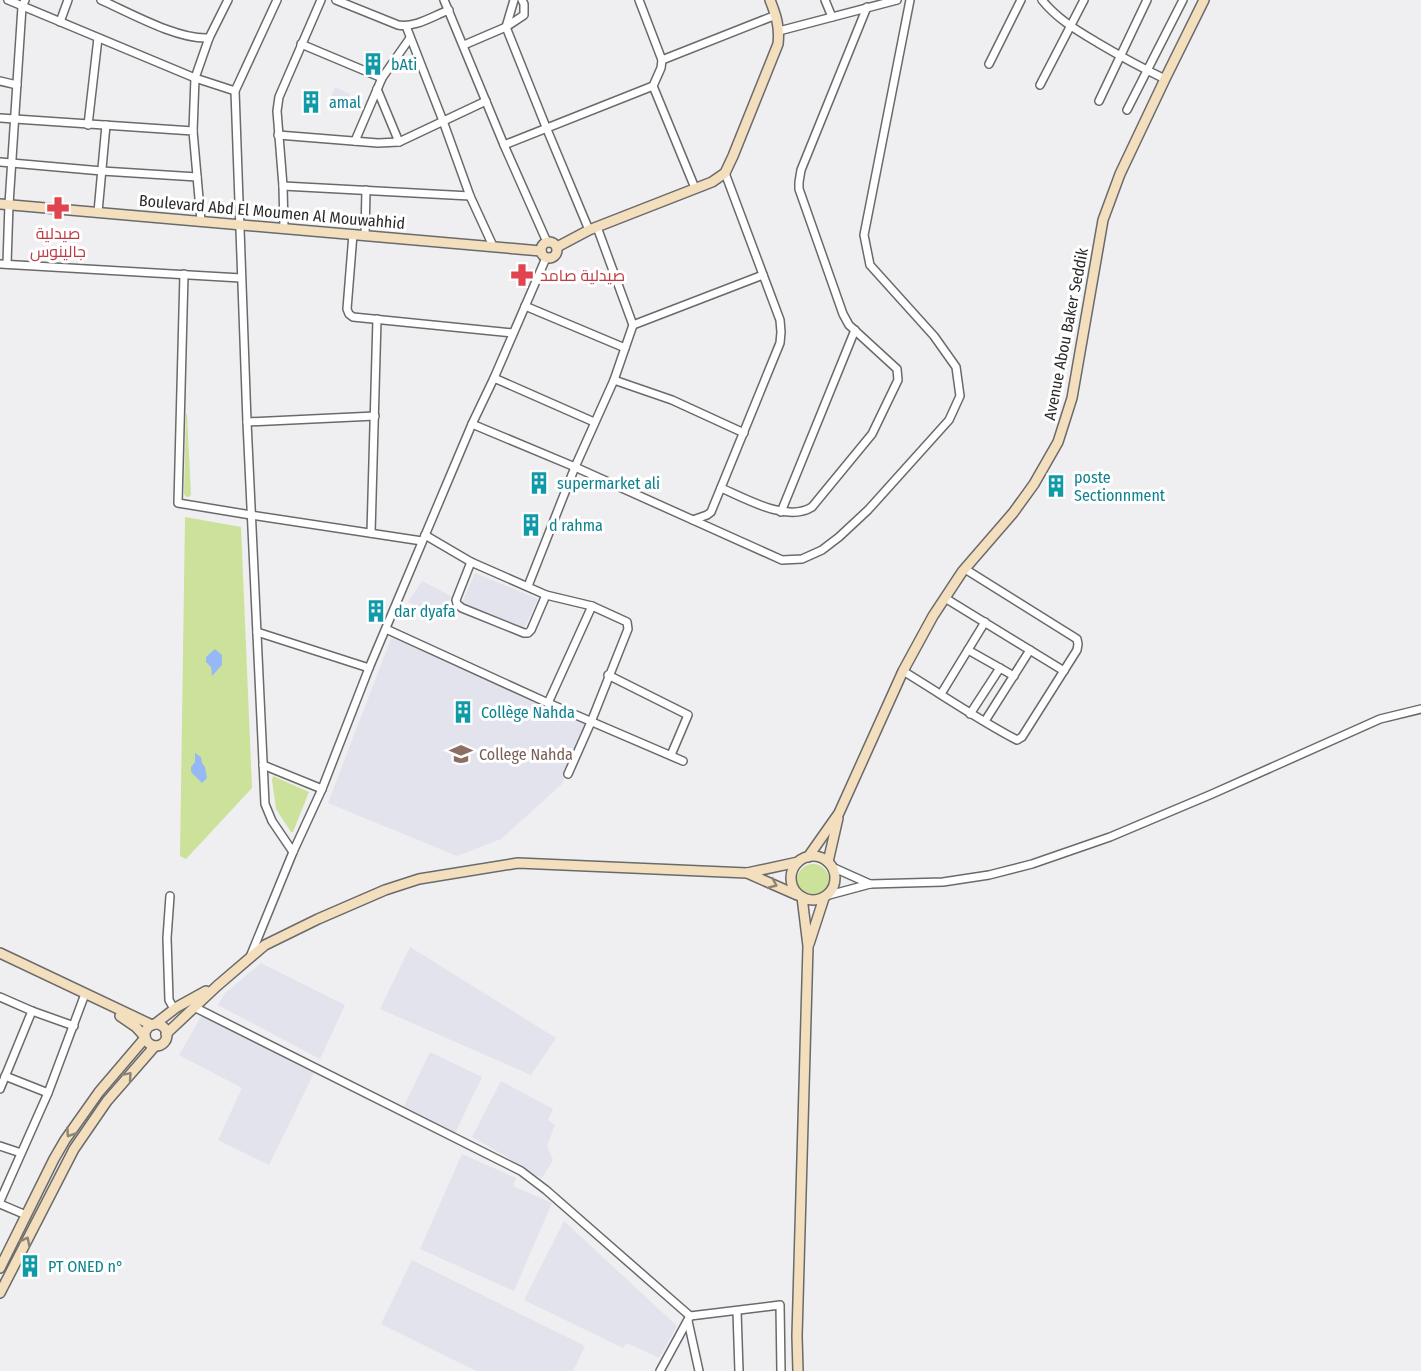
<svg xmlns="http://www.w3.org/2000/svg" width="1421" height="1371" font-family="'Fira Sans Condensed',Cairo,sans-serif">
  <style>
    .built { fill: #e2e3ec }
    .green { fill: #cce29a }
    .water { fill: #97b8f7 }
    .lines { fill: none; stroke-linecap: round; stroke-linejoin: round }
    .street-casing { stroke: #696a6b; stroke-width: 10 }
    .secondary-casing { stroke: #696a6b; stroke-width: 12 }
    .street { stroke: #fff; stroke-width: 7 }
    .secondary { stroke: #f3debd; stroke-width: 9 }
    .oneway { stroke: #8e8474 }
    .labels { text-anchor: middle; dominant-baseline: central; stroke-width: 6; stroke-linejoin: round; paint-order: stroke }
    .culture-label { font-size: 16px; fill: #0d838f; stroke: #fff; text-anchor: start }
    .street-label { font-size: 16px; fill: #2a2a2b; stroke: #fff }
    .health-label { font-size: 16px; fill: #be3a42; stroke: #fff }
    .education-label { font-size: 16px; fill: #785e54; stroke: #fff; text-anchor: start }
  </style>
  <rect width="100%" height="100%" fill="#efeff1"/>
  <!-- built -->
  <g class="built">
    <polygon points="335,87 350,94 343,107 329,101"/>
    <polygon points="475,573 538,599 524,629 462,603"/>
    <polygon points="422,581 451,596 442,620 426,616 426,610 408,602"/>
    <polygon points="392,636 586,724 562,784 501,839 457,856 328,803"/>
    <polygon points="410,947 556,1038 531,1075 380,1009"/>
    <polygon points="261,963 345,1005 320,1059 218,1005 225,993"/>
    <polygon points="202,1015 314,1073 269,1165 218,1140 242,1088 179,1055"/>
    <polygon points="430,1052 482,1077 455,1133 403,1108"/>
    <polygon points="501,1081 553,1109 548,1120 555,1125 547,1146 553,1160 542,1178 526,1171 507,1157 472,1137"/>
    <polygon points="462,1154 516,1178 513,1186 552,1203 514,1291 420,1249"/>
    <polygon points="564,1221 677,1326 659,1358 627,1343 623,1348 524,1300"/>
    <polygon points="412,1260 585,1346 573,1371 476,1371 381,1324"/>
  </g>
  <!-- green -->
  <g class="green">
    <polygon points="186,414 187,414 191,495 189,497 186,497 184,494"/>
    <polygon points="185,517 241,527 252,788 186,859 180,856"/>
    <polygon points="273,776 309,792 293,832 291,832 276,809 272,780"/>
    <circle cx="813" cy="880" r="16"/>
  </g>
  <!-- water -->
  <g class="water">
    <polygon points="215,649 222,655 222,665 212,676 211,667 206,662 206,657"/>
    <polygon points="195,753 201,757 202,763 205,767 207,778 202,783 191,772 191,767 195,762"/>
  </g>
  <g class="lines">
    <!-- street casing -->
    <g class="street-casing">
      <g id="street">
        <polyline points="8,0 195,78 235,91"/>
        <path d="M101,0c29,13 77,40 108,38"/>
        <polyline points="277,0 235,91 247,422 265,804 272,821 293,852"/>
        <path d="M336,0l62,25c17,3 35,-9 51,-15"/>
        <polyline points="444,0 504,145 547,242"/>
        <polyline points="514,0 506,27 546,127 589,230"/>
        <polyline points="639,0 662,60 661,68 653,86 695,188"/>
        <polyline points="825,0 832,17"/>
        <path d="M1042,0c15,19 36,31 56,43 22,13 44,25 67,36"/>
        <polyline points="60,22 68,0"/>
        <polyline points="406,26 443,121 470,196 493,246"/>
        <polyline points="779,31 897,0"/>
        <polyline points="301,44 382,78"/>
        <polyline points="464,45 506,27 524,15 524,4 522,0"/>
        <polyline points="662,60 776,15"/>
        <polyline points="989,64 1021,0"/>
        <polyline points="0,81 17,85"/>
        <polyline points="1040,85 1084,0"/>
        <polyline points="377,89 399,142"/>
        <polyline points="1099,101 1147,0"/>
        <polyline points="1127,110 1183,0"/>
        <polyline points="0,118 193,131 201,221"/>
        <polyline points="88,125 98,38"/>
        <polyline points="193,131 195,78 209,38 228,0"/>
        <polyline points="278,135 378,143 399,142 486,101"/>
        <polyline points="355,141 382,78 410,38"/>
        <polyline points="504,145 653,86"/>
        <polyline points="0,162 102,171 197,177"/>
        <polyline points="283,186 470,196"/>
        <polyline points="98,212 106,125"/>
        <polyline points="597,227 633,325"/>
        <polyline points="284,228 283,186 277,111 279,97 321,0"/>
        <polyline points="353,234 347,309 349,314 353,317 513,333"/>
        <polyline points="365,235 366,190"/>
        <polyline points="0,264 241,278"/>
        <polyline points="7,264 9,204 22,7 25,0"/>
        <polyline points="184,274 178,503 251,515 422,541"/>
        <polyline points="525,306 625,348"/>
        <polyline points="494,378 594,422"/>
        <polyline points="614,380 672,400 744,433"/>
        <polyline points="247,422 375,416"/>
        <polyline points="472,424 575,467 693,520 707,515 711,512 780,343 781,332 780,320 725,173"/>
        <path d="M721,488c24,10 66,35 91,19l60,-73 26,-54 -1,-11 -48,-44 -6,-11 -44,-125v-7l2,-12 66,-163"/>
        <polyline points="781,512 855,330"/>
        <polyline points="693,520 782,560 802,559 822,550 839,537 868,510 949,420 960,396 956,367 934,336 870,265 864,235 910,0"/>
        <polyline points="371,533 377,319"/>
        <polyline points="425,535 471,562 546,595 592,606 627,622 628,629 591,722 568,774"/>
        <polyline points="471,562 456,600 457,604 462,608 524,633 528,633 531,630 546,595"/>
        <polyline points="528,586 575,467 614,380 633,325 763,275"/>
        <polyline points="945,598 1064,671"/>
        <polyline points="386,629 548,703 683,761"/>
        <polyline points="257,632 369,668"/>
        <polyline points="968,650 1014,676"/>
        <path d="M903,671c38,23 74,48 114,69l5,-3 55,-87 1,-6 -1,-5 -112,-70"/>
        <polyline points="608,675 688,715 671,755"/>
        <polyline points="941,694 985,622"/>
        <polyline points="548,703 592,606"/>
        <polyline points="970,714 1000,668"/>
        <polyline points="985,721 1030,650"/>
        <polyline points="263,765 322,789"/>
        <polyline points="832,867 870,884"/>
        <polyline points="829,895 870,884 943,882 989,875 1032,864 1110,837 1212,794 1380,719 1421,709"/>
        <polyline points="170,896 167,938 169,1000 174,1009"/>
        <polyline points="250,957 293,852 322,789 369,668 472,424 494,378 546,258"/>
        <polyline points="0,997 32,1011 74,1026"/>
        <polyline points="194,1007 521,1171 546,1190 690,1316 780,1305 781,1371"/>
        <polyline points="5,1076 48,1093"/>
        <polyline points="0,1089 32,1011"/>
        <polyline points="0,1146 21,1153"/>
        <polyline points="0,1201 48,1093 85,994"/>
        <polyline points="0,1204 26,1215"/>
        <polyline points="737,1311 739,1371"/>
        <polyline points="688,1321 699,1371"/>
        <polyline points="660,1371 690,1316"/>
      </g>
    </g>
    <!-- secondary casing -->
    <g class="secondary-casing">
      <g id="secondary">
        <polyline points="0,204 541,251"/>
        <circle cx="549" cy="250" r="8"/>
        <path d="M557,247l32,-17 123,-48 13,-9 8,-17 45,-112c2,-17 -2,-29 -8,-44"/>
        <circle cx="813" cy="878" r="22"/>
        <polyline points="808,857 839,813 903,671 933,616 962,572 1013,513 1034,484 1058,442 1072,398 1103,220 1120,174 1165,79 1204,0"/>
        <polyline points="828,862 838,818"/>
        <polyline points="747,873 797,895"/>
        <polyline points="809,944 824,898"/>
        <polyline points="0,953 152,1025"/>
        <polyline points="120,1016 136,1027 145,1037"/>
        <polyline points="155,1024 177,1007 206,991"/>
        <circle cx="156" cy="1035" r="11"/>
        <polyline points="166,1034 217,986 265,945 318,919 385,890 419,879 518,863 747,873 798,862"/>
        <polyline points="0,1268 54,1159 65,1140 99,1092 145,1038"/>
        <polyline points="0,1293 74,1149 107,1101 155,1046"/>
        <polyline points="798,1371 797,1336 808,946 802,897"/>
      </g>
    </g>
    <!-- street -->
    <use href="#street" class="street"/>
    <!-- secondary -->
    <use href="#secondary" class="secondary"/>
  </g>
  <!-- one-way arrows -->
  <defs><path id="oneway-chevron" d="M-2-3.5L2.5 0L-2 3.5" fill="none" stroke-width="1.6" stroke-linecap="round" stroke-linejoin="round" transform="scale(1.5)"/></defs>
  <g class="oneway">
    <use href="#oneway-chevron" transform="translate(773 884) rotate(23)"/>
    <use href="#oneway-chevron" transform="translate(128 1076) rotate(-49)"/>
    <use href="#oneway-chevron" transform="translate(70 1133) rotate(124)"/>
    <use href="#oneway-chevron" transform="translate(26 1241) rotate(-63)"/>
  </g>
  <!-- icons -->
  <defs>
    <g id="building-bare" transform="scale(1.8)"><path d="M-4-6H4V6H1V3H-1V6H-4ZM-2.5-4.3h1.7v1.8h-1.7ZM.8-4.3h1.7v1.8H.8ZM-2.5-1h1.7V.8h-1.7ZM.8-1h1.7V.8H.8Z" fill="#0f9aa8" stroke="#fff" stroke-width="2.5" paint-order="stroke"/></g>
    <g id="pharmacy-bare" transform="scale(1.8)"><path d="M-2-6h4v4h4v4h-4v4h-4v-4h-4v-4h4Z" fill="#e0444e" stroke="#fff" stroke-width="2.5" paint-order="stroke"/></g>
    <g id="school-bare" transform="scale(1.8)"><path d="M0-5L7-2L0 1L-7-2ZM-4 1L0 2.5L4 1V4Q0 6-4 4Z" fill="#8d6e63" stroke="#fff" stroke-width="2.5" paint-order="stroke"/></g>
  </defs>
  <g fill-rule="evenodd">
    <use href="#building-bare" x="373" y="64"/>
    <use href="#building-bare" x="311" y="102"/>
    <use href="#pharmacy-bare" x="58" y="208"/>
    <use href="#pharmacy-bare" x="522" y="275"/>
    <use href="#building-bare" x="539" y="483"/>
    <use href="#building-bare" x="1056" y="486"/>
    <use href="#building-bare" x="531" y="525"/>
    <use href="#building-bare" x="376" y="611"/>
    <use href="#building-bare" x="463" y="712"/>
    <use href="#school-bare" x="461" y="754"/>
    <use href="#building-bare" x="30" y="1266"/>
  </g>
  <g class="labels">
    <!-- culture labels -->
    <g class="culture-label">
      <text x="391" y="64">bAti</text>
      <text x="329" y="102">amal</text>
      <text x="1074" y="477">poste<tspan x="1074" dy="18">Sectionnment</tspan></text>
      <text x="557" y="483">supermarket ali</text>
      <text x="549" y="525">d rahma</text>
      <text x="394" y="611">dar dyafa</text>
      <text x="481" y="712">Collège Nahda</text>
      <text x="48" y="1266">PT ONED n°</text>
    </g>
    <!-- street labels -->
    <g class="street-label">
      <text transform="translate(272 212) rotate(5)">Boulevard Abd El Moumen Al Mouwahhid</text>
      <text transform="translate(1066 334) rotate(-79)">Avenue Abou Baker Seddik</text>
    </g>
    <!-- health labels -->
    <g class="health-label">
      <text x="58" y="233">صيدلية<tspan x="58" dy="18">جالينوس</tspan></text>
      <text x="540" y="275" text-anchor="start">صيدلية صامد</text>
    </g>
    <!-- education labels -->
    <g class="education-label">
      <text x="479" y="754">College Nahda</text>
    </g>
  </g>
</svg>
